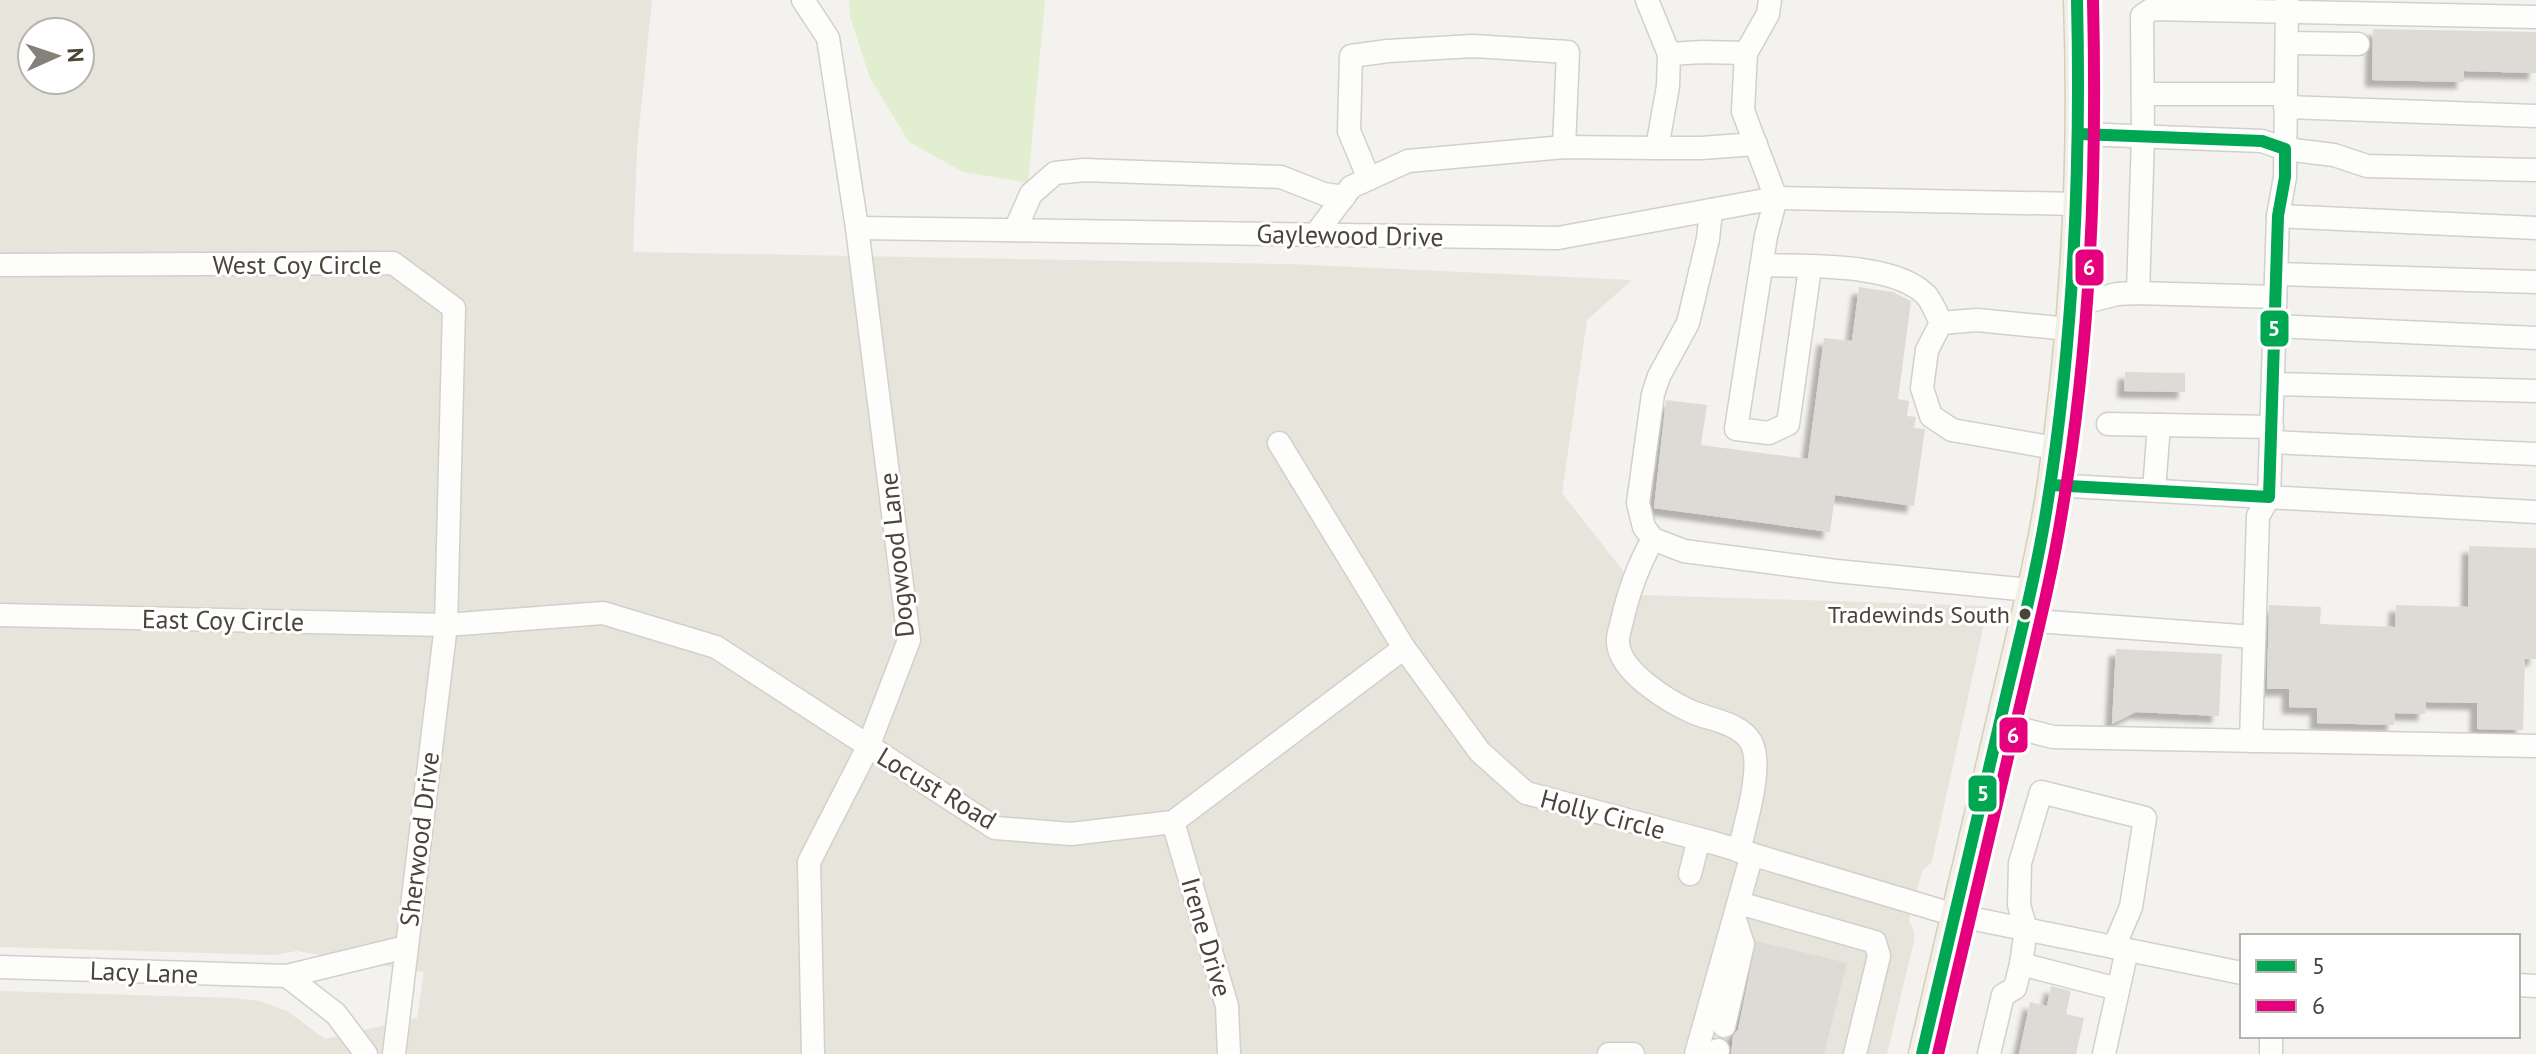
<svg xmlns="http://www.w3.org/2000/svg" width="2536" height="1054" font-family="'PT Sans',sans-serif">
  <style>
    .residential { fill: #e7e4dc; fill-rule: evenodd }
    .green { fill: #e1eecf }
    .building { fill: #dedbd6; filter: url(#shadow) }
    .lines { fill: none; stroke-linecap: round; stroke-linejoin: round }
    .minor-casing { stroke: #d2d0cb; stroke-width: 25 }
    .major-casing { stroke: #d6cebb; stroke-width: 29 }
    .minor { stroke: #fdfdfc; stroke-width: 22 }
    .major { stroke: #f2efe6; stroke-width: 26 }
    .bus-1-casing { stroke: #fff; stroke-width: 18 }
    .bus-2-casing { stroke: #fff; stroke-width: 18 }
    .bus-1 { stroke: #00a651; stroke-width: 12 }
    .bus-2 { stroke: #e5007d; stroke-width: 12 }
    .bus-dot { fill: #4b4439; stroke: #fff; stroke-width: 3 }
    .labels { text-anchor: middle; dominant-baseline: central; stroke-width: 6; stroke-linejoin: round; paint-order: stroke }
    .bus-label { font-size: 24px; fill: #4b4439; stroke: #fff; text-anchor: end }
    .street-label { font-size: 26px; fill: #4b4439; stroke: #fff }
    .line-badge { stroke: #fff; stroke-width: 3 }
    .badge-label { font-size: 22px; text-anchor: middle; font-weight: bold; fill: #fff }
  </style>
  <defs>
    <filter id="shadow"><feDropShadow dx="-7" dy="7" stdDeviation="2" flood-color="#0004"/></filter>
  </defs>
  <rect width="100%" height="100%" fill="#f4f2ee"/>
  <!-- residential -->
  <path class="residential" d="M0,0h652l-15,149 -4,103 656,12 343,16 -45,40 -25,173 80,102 346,11 -55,250 -2,7 -9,8 -13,50 5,10v10l-27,113h-1887v-63l232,7 28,3 27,10 38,28 92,-21 7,-46 -128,-21 -21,4 -275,-8zM32,32h48v48h-48z"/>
  <!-- green -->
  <polygon class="green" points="849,0 1045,0 1028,183 963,172 909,142 870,78 850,17"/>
  <!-- building -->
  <g class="building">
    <polygon points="2373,29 2536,32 2536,73 2464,71 2464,82 2372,80"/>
    <polygon points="1859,287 1893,292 1911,301 1898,399 1909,401 1907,416 1916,417 1914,428 1925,429 1914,506 1835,495 1830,532 1654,508 1666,400 1707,405 1701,445 1808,459 1824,338 1852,341"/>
    <polygon points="2125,372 2185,373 2185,392 2124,391"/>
    <polygon points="2469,546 2536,548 2536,659 2525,659 2523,730 2477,729 2477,703 2426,702 2425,714 2395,713 2394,725 2317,723 2317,708 2289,707 2289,689 2267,689 2269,605 2321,607 2320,624 2395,627 2396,605 2468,607"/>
    <polygon points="2116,649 2222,654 2219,716 2136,712 2112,724"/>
    <polygon points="1756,941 1847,963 1824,1054 1731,1054 1733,1036 1738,1029"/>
    <polygon points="2051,986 2071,991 2066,1014 2084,1018 2076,1054 2019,1054 2030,1002 2047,1006"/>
  </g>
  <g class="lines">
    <!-- minor casing -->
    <g class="minor-casing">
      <g id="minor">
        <polyline points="803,0 828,38 857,228 909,640 868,747 809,862 813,1054"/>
        <polyline points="1647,0 1669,54 1668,86 1657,148 1701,148 1756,144"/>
        <polyline points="1770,0 1768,14 1746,53 1743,111 1776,198 1766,236 1736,429 1769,433 1788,424 1810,268"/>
        <polyline points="2288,43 2358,44"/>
        <polyline points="1669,54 1703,52 1746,53"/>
        <polyline points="2143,94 2285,94"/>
        <polyline points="2285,107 2536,116"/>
        <polyline points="2080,134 2262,141 2285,149 2334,155 2367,166 2536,170"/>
        <polyline points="1369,179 1349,131 1351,56 1388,51 1473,46 1568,52 1564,147"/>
        <polyline points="1711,210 1708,239 1688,323 1659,376 1653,394 1638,503 1644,527 1653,539 1684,551 1836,571 2029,590"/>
        <polyline points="2278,216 2536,228"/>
        <polyline points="857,228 1558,238 1776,198 2077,204"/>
        <polyline points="1015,230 1031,194 1055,173 1084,170 1281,177 1324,194 1344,197"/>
        <polyline points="1315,235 1351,187 1408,161 1564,147 1657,148"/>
        <polyline points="0,265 393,263 454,308 446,625 394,1054"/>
        <path d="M1763,265c44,2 131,-3 163,30 6,7 11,19 15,28"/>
        <polyline points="2276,274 2536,282"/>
        <polyline points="2138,293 2143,137 2142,16 2152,9 2536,17"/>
        <polyline points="2071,306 2117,294 2138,293 2275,297"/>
        <polyline points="1941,323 1927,350 1922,388 1931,416 1952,430 2055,448"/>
        <polyline points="1941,323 1977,320 2069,329"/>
        <polyline points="2274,326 2536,338"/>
        <polyline points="2273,384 2536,391"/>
        <polyline points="2108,424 2159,425"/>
        <polyline points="2271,442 2536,454"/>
        <polyline points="1279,443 1404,648 1480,752 1526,793 1714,843 1955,915 2242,973"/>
        <polyline points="2051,485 2536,512"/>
        <polyline points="2154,490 2159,425 2272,427"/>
        <path d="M1653,539c-16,28 -25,54 -32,86 -1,5 -4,12 -3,18 2,29 50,58 74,69 19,8 48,11 59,30 13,24 -6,82 -12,109"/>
        <polyline points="0,615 446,625 603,613 716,647 995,828 1071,834 1173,822 1404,648"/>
        <polyline points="2023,620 2254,637"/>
        <polyline points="1999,723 2053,737 2536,746"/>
        <polyline points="2251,741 2258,516 2269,497 2278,216 2285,177 2287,0"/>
        <polyline points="1173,822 1227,1006 1229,1054"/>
        <polyline points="1690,874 1699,839"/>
        <polyline points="1739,903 1875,942 1879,956 1855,1054"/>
        <polyline points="2114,947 2131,907 2145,818 2041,792 2020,863 2019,905 2026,929 2021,964 2118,989"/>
        <polyline points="0,967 287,976 406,947"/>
        <polyline points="287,976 336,1014 366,1054"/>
        <polyline points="2518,985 2536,986"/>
        <polyline points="1724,1026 1743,944 1735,920"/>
        <polyline points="1609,1054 1633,1054"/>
        <polyline points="1696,1054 1752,854"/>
        <polyline points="1717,1054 1718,1050"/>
        <polyline points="1989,1054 2003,995 2015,988 2021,964"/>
        <polyline points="2104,1054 2127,950"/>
        <polyline points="2271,1054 2271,1036"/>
      </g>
    </g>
    <!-- major casing -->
    <g class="major-casing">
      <path id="major" d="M1922,1054c27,-116 54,-231 81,-347 17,-74 37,-149 48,-225 23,-160 32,-321 26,-482"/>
    </g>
    <!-- minor -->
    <use href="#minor" class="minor"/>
    <!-- major -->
    <use href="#major" class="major"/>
    <!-- bus-1 casing -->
    <g class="bus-1-casing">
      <g id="bus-1">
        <polyline points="2051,485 2269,497 2278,216 2285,177 2285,149 2262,141 2080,134"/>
        <path d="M1922,1054c27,-114 53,-228 80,-341 16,-69 34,-137 45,-207 27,-167 34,-337 30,-506"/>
      </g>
    </g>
    <!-- bus-2 casing -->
    <g class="bus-2-casing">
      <path id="bus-2" d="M1938,1054c26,-112 53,-224 79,-335 16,-69 34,-137 45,-207 29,-169 35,-341 31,-512"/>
    </g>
    <!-- bus-1 -->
    <use href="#bus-1" class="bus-1"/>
    <!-- bus-2 -->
    <use href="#bus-2" class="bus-2"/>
  </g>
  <!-- markers -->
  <circle class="bus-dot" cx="2025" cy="614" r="7"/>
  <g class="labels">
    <!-- bus labels -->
    <g class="bus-label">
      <text x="2010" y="614">Tradewinds South</text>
    </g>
    <!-- street labels -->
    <g class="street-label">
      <text transform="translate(1350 235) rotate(1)">Gaylewood Drive</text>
      <text x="297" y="264">West Coy Circle</text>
      <text transform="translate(896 555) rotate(-96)">Dogwood Lane</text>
      <text transform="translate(223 620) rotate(1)">East Coy Circle</text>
      <text transform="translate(937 788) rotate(31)">Locust Road</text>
      <text transform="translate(1603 814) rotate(15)">Holly Circle</text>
      <text transform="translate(419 839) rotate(-83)">Sherwood Drive</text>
      <text transform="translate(1207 937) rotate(74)">Irene Drive</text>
      <text transform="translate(144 972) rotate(2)">Lacy Lane</text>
    </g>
  </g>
  <g class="line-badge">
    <rect x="2074" y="248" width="31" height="39" rx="8" fill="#e5007d"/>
    <rect x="2259" y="309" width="31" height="39" rx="8" fill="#00a651"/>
    <rect x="1998" y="716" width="31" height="38" rx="8" fill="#e5007d"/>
    <rect x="1967" y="774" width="31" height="39" rx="8" fill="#00a651"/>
  </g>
  <g class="badge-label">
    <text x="2089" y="275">6</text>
    <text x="2274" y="336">5</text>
    <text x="2013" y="743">6</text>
    <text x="1983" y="801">5</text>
  </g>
  <!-- legend -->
  <rect x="2240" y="934" width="280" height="104" fill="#ffffff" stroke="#b7b4b0" stroke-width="2"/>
  <rect x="2256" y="960" width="40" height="12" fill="#00a651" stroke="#b7b4b0" stroke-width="2"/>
  <text x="2312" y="974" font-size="24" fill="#4b4439">5</text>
  <rect x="2256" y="1000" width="40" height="12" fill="#e5007d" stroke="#b7b4b0" stroke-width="2"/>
  <text x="2312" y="1014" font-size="24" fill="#4b4439">6</text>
  <!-- north arrow -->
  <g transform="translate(56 56) rotate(87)"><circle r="38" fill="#ffffff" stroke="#b7b4b0" stroke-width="2"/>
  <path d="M0-6L14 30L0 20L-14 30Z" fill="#868178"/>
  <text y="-12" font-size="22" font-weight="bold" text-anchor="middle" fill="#4b4439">N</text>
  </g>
</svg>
